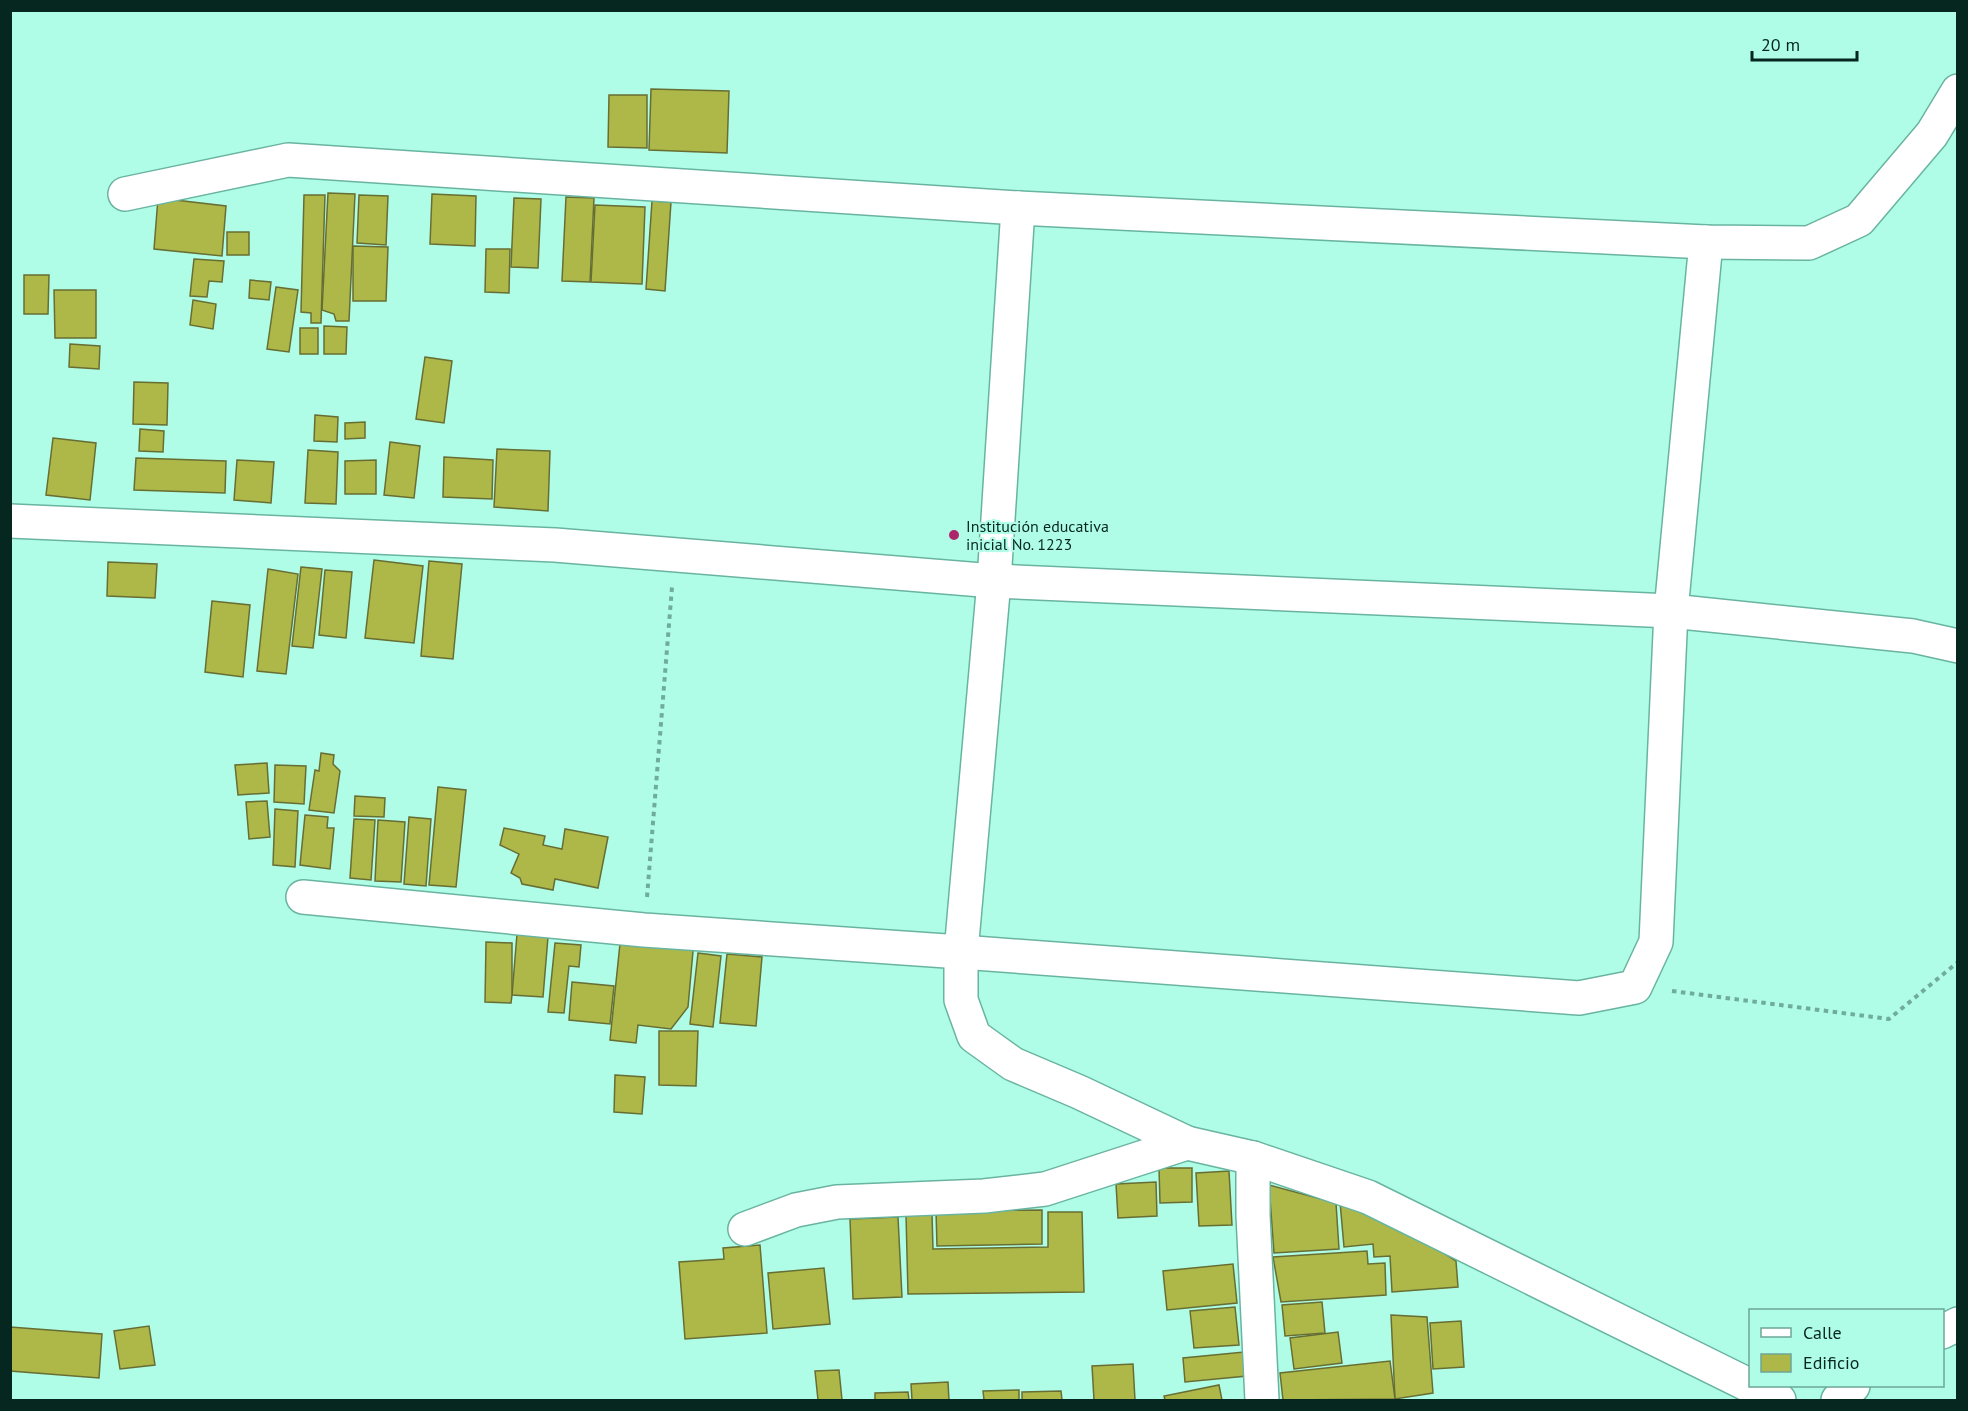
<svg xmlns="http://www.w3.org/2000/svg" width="1968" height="1411" font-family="'PT Sans',sans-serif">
<rect width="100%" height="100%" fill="#b0fde7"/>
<!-- building -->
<g fill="#adb848" stroke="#676e33" stroke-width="1.5">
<polygon points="651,89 729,91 727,153 649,150"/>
<polygon points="609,95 647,95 647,148 608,147"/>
<polygon points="328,193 355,194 349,321 336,321 334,314 322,310"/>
<polygon points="432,194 476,196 475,246 430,244"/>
<polygon points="304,195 325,195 321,323 311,323 311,313 301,312"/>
<polygon points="359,195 388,196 386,245 357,243"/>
<polygon points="566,197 594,198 590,282 562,281"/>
<polygon points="158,198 226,206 222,256 154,249"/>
<polygon points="514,198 541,199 538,268 511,267"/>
<polygon points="652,201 671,202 665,291 646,289"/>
<polygon points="595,205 645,207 642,284 591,282"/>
<rect x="227" y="232" width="22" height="23"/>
<polygon points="353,246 388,247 386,301 353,301"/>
<polygon points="486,249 510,249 509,293 485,292"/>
<polygon points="194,259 224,261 222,282 209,281 207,297 190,296"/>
<polygon points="24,275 49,275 48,314 24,314"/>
<polygon points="250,280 271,282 269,300 249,298"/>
<polygon points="276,287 298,290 289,352 267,349"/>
<polygon points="54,290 96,290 96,338 55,338"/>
<polygon points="193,300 216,304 213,329 190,325"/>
<polygon points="324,326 347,327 346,354 324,354"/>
<rect x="300" y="328" width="18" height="26"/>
<polygon points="70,344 100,346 99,369 69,367"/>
<polygon points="425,357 452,361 444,423 416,419"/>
<polygon points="134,382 168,383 167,425 133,424"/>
<polygon points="315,415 338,417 337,442 314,441"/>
<polygon points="365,422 365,438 345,439 345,423"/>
<polygon points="140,429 164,431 163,452 139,451"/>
<polygon points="53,438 96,443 90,500 46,495"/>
<polygon points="390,442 420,446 414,498 384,495"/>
<polygon points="497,449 550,451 548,511 494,507"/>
<polygon points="308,450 338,452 336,504 305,503"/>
<polygon points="444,457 493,460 492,499 443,497"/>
<polygon points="136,458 226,461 225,493 134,490"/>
<polygon points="237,460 274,462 271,503 234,500"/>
<polygon points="376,460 376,494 345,494 345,461"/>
<polygon points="374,560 423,566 414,643 365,638"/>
<polygon points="429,561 462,564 453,659 421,656"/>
<polygon points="108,562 157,564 155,598 107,596"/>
<polygon points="301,567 322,569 313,648 292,646"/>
<polygon points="268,569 298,574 286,674 257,671"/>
<polygon points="325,570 352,572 346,638 319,635"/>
<polygon points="212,601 250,605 243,677 205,672"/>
<polygon points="321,753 334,755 333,764 340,771 334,813 309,810 315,770 319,771"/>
<polygon points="267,763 269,793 238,795 235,765"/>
<polygon points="275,765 306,766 304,804 274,802"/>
<polygon points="438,787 466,790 456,887 429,885"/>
<polygon points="355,796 385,798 384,817 354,816"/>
<polygon points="267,801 270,837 249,839 246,802"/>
<polygon points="275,809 298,811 295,867 273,865"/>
<polygon points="305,815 328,817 327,828 334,828 330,869 300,865"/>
<polygon points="409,817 431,819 426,886 404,884"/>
<polygon points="354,819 375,820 371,880 350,878"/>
<polygon points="378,820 405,822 401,882 375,881"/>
<polygon points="504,828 545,836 543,845 562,849 565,829 608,837 598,888 555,879 553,890 522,884 520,878 511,873 519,854 500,845"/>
<polygon points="517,934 548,937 543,997 512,995"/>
<polygon points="621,934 694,940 688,1007 671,1029 638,1025 636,1043 610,1040"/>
<polygon points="486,942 512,943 512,995 511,1003 485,1002"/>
<polygon points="555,943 581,945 579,967 569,966 564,1013 548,1012"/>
<polygon points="698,953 721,956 713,1027 690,1024"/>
<polygon points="727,954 762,957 756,1026 720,1023"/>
<polygon points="572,982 614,986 610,1024 569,1020"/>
<polygon points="659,1031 698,1031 696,1086 659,1085"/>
<polygon points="615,1075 645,1077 642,1114 614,1112"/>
<polygon points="1159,1168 1192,1168 1192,1202 1160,1203"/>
<polygon points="1229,1171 1232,1225 1199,1226 1196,1173"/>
<polygon points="1156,1182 1157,1216 1118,1218 1116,1184"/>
<polygon points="1269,1185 1336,1203 1339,1249 1274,1253"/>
<polygon points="1340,1202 1385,1214 1456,1261 1458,1287 1392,1292 1390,1256 1374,1257 1373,1244 1344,1247"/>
<polygon points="1042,1210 1042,1244 937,1246 936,1211"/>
<polygon points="1048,1212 1082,1212 1084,1292 908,1294 906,1215 932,1214 933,1249 1048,1247"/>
<polygon points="898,1217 902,1297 853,1299 850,1219"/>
<polygon points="760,1245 767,1333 685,1339 679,1262 724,1259 723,1248"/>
<polygon points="1367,1251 1368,1264 1385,1263 1386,1295 1281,1302 1273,1257"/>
<polygon points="1233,1264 1237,1303 1167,1310 1163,1271"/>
<polygon points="824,1268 830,1324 773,1329 768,1273"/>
<polygon points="1322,1302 1325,1333 1285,1336 1282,1305"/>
<polygon points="1235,1307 1239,1345 1194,1348 1190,1311"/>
<polygon points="1391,1315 1427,1317 1433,1393 1395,1399"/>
<polygon points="1461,1321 1464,1367 1433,1369 1430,1323"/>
<polygon points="149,1326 155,1365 120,1369 114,1331"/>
<polygon points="10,1327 102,1334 99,1378 10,1371"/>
<polygon points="1338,1332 1342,1363 1294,1369 1290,1338"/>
<polygon points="1244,1352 1247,1376 1185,1382 1183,1358"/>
<polygon points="1390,1361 1395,1399 1283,1400 1280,1373"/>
<polygon points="1133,1364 1135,1400 1094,1400 1092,1366"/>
<polygon points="839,1370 842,1400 818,1400 815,1371"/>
<polygon points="948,1382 949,1400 912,1400 911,1384"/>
<polygon points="1219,1385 1222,1400 1165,1400 1164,1396"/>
<polygon points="1019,1390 1019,1400 984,1400 983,1391"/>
<polygon points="1061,1391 1062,1400 1022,1400 1022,1392"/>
<polygon points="908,1392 909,1400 875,1400 875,1393"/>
</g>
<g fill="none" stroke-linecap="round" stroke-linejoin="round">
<defs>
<g id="minor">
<polyline points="125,194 288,160 1018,208 1706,242 1809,243 1859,220 1932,134 1958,91"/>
<polyline points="1018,208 994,581 961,952 961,1000 974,1036 1013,1064 1079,1092 1187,1143 1253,1158 1368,1197 1779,1400"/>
<polyline points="10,521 555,545 994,581 1671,611 1913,636 1958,646"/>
<polyline points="303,897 644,930 961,952 1579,998 1635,987 1656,942 1671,611 1706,242"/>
<polyline points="1253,1158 1253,1215 1262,1400"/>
<polyline points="745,1229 796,1210 837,1202 984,1196 1045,1189 1187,1143"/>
<polyline points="1942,1332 1958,1324"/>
<polyline points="1838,1400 1853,1386"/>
</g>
</defs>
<!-- minor casing -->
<use href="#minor" stroke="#69b4a0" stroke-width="36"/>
<!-- path -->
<g stroke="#70ac9c" stroke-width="4" stroke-dasharray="4.5 4.5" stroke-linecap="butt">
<polyline points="647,897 672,587"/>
<polyline points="1672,991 1889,1019 1958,962"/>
</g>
<!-- minor -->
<use href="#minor" stroke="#fff" stroke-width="33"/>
</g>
<!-- markers -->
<circle fill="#ad266c" stroke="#b0fde7" stroke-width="2" cx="954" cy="535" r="6"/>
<g text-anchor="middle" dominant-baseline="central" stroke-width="4.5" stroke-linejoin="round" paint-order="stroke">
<!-- poi labels -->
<g font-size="16" fill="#06271f" stroke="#b0fde7" text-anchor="start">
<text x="966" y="526">Institución educativa<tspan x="966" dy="18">inicial No. 1223</tspan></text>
</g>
</g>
<!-- border -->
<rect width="1968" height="1411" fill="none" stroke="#06271f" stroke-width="24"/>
<!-- legend -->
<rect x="1749" y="1309" width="195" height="78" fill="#b0fde7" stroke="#6ca797" stroke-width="1.5"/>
<rect x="1761" y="1328" width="30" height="9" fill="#ffffff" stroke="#6ca797" stroke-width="1.5"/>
<text x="1803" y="1339" font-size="18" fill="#06271f">Calle</text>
<rect x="1761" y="1354" width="30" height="18" fill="#adb848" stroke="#6ca797" stroke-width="1.5"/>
<text x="1803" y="1369" font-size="18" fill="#06271f">Edificio</text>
<!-- scale -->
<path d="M1752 51v9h105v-9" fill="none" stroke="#06271f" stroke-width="3"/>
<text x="1761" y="51" font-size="18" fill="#06271f" stroke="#b0fde7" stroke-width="4.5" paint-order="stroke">20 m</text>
</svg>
